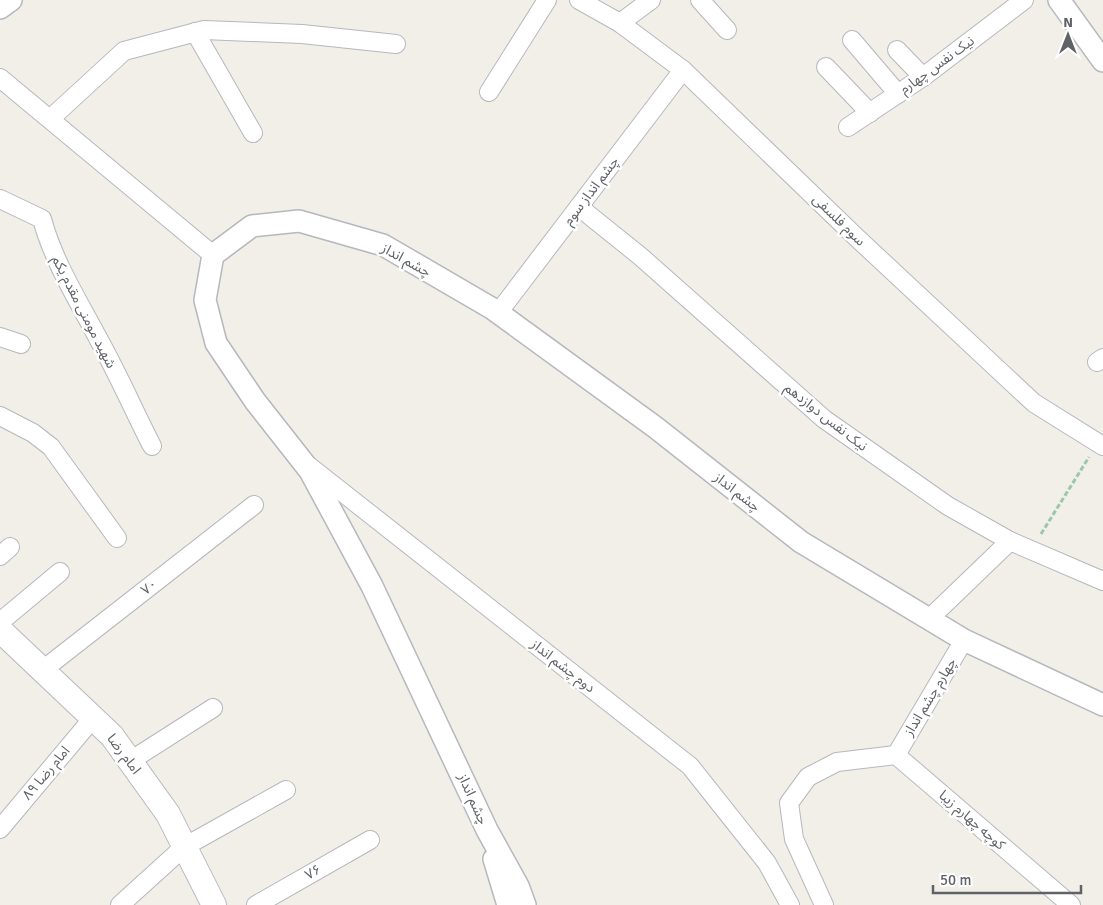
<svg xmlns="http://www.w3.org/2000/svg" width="1103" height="905" font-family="Signika,'Noto Sans Arabic',sans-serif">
<rect width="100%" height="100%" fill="#f1efe8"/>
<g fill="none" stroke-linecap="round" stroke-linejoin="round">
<defs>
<g id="minor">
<polyline points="579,0 620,23 683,70 856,237 1034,403 1103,446"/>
<polyline points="700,0 727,30"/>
<polyline points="620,23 651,0"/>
<polyline points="195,32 253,133"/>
<polyline points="852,40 898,94"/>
<polyline points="897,50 923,77"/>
<polyline points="826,67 870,113"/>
<polyline points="0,78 213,255"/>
<polyline points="489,92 547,0"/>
<polyline points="50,119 124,51 204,30 302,34 396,44"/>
<polyline points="848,127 923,77 1024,0"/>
<path d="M0,199l42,20c12,44 36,81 57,121 19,34 35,71 53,106"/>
<polyline points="579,207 640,256 824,419 948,506 1010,541 1103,581"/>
<polyline points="498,313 683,70"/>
<polyline points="0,337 21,344"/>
<polyline points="1097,362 1103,358"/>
<polyline points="0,416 33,433 51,447 117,538"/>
<polyline points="309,466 690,766 767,863 790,905"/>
<polyline points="0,556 10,547"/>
<polyline points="930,618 1010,541"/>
<polyline points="0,622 60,572"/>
<polyline points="44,669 254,505"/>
<polyline points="896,755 1071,905"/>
<polyline points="896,755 964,640"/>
<polyline points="130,761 213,708"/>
<polyline points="0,829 93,718"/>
<polyline points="120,905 184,847 286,790"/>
<polyline points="256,905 370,840"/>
<polyline points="824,905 794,839 789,803 808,777 837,762 896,755"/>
</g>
<g id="tertiary">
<polyline points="1059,0 1103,61"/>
<polyline points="0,8 11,0"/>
<polyline points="494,859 508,905"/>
<polyline points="525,905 518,886 487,830 372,586 310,471 255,401 216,343 205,300 213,255 252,226 299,221 383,245 493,309 655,427 801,542 964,640 1103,705"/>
</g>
<polyline id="secondary" points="0,630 112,736 168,814 214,905"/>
</defs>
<!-- minor casing -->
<use href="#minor" stroke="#b5b8bc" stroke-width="20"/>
<!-- tertiary casing -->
<use href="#tertiary" stroke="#b5b8bc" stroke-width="24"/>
<!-- secondary casing -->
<use href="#secondary" stroke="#b6babf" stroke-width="26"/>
<!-- path -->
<polyline stroke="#9cc7a9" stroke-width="3" stroke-dasharray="5 2.5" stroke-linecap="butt" points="1041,534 1089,457"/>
<!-- minor -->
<use href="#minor" stroke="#fff" stroke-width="18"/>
<!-- tertiary -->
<use href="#tertiary" stroke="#fff" stroke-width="21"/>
<!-- secondary -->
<use href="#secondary" stroke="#fff" stroke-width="24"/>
</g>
<g text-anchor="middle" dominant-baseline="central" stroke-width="5" stroke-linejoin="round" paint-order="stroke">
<!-- street labels -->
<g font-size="14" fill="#5f6368" stroke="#fff">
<text transform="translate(937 65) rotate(-36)">نیک نفس چهارم</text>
<text transform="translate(591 191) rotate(-53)">چشم انداز سوم</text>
<text transform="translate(839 220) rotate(44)">سوم فلسفی</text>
<text transform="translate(406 260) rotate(29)">چشم انداز</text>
<text transform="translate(84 312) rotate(63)">شهید مومنی مقدم یکم</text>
<text transform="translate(826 417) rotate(38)">نیک نفس دوازدهم</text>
<text transform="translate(737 492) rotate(38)">چشم انداز</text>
<text transform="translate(149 587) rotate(-38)">۷۰</text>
<text transform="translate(563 666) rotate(38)">دوم چشم انداز</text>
<text transform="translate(930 697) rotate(-59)">چهارم چشم انداز</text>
<text transform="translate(124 754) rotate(53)">امام رضا</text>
<text transform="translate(46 773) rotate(-50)">امام رضا ۸۹</text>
<text transform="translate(473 799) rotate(66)">چشم انداز</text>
<text transform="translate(972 820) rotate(41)">کوچه چهارم زیبا</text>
<text transform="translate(313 872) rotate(-30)">۷۶</text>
</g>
</g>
<!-- north arrow -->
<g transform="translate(1068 35)" stroke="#ffffff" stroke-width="4" paint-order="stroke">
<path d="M0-4L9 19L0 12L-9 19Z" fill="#5f6368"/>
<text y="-8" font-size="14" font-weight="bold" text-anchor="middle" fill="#5f6368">N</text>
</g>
<!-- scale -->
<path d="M933 885v8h148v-8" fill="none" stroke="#5f6368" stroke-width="2.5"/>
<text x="940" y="885" font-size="15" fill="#5f6368" stroke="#ffffff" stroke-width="4" paint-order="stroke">50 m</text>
</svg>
